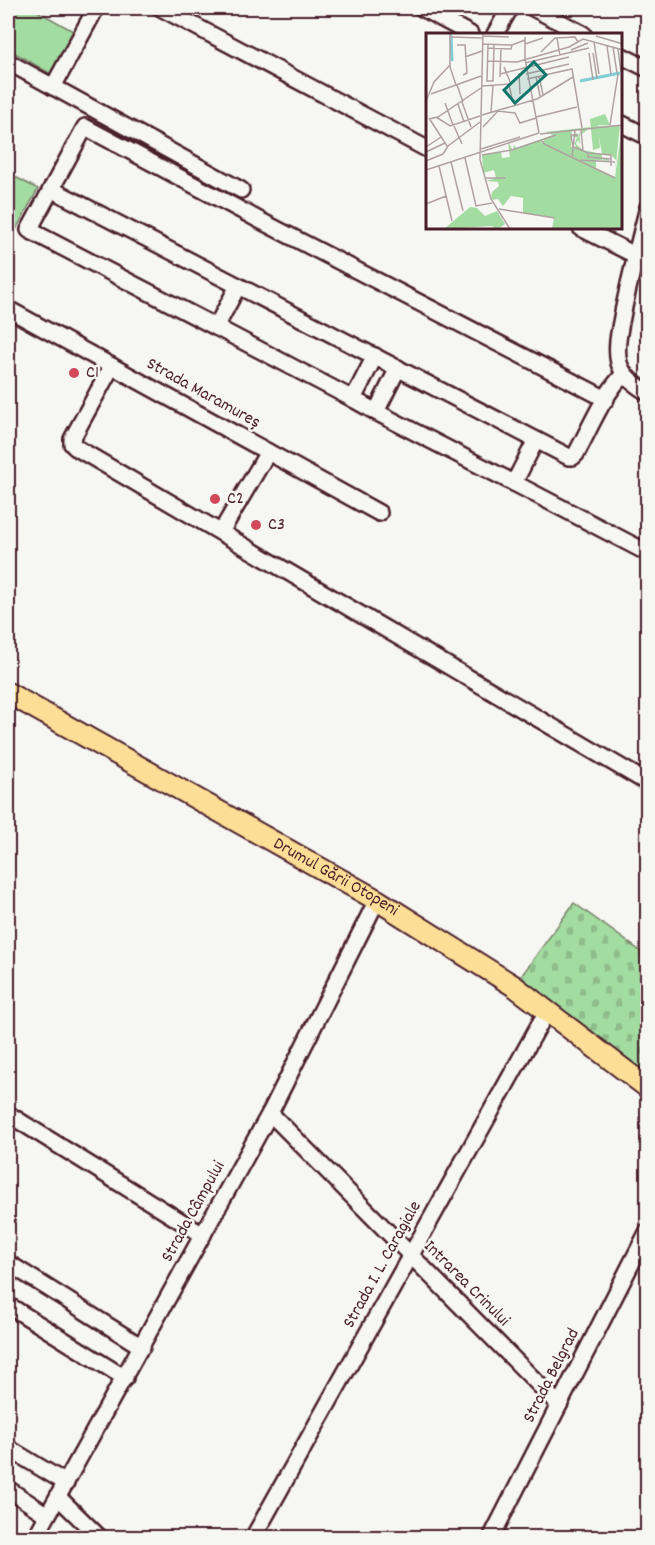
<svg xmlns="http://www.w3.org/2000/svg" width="655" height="1545" font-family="Dekko,sans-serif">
<defs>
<pattern id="cemetery-stones" width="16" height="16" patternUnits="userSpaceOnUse" patternTransform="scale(1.5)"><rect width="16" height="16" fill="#a3dca1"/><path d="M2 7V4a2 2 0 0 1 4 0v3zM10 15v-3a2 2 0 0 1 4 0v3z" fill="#8ebc8b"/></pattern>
</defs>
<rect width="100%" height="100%" fill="#f6f6f2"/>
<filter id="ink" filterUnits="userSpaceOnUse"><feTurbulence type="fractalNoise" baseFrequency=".0167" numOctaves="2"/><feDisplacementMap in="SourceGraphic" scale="12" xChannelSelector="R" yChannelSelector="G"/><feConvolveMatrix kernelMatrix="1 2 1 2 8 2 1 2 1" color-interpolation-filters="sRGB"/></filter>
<g filter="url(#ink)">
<!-- cemetery -->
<polygon fill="url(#cemetery-stones)" stroke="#767e66" stroke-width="1.5" points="574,903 647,956 647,1088 514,986"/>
<!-- garden -->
<g fill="#a3dca1" stroke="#767e66" stroke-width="1.5">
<polygon points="8,8 32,8 75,32 51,74 8,49"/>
<polygon points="8,173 38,189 13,235 8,232"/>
</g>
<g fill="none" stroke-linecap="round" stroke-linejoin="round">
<defs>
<g id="minor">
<polyline points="161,8 427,149"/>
<polyline points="422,8 470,34"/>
<polyline points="533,8 583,34"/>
<polyline points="495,34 510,8"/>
<polyline points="620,55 648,69"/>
<polyline points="8,62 241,190"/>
<polyline points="53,87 96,8"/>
<polyline points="620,123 648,137"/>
<path d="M51,189l518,268h4l3,-3c14,-26 27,-59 48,-80"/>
<path d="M648,207c-9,35 -18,70 -25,105 -3,16 -8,35 -4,51 4,14 17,22 29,30"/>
<polyline points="581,228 635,255"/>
<polyline points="238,286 216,327 353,399"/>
<polyline points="8,309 379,513"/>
<polyline points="216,327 29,230 85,127 261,221 606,399"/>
<polyline points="375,356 353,399 376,412"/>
<polyline points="112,366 72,439 72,444 75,447 648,783"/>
<polyline points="398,368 376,412 514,483"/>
<polyline points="536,440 514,483 648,553"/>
<polyline points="221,532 268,452"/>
<polyline points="270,1113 559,1405"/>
<polyline points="8,1114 203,1235"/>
<polyline points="8,1263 142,1347"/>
<polyline points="8,1305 125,1378"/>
<polyline points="8,1448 66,1483"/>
<polyline points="8,1489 47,1515"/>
<polyline points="58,1497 100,1538"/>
<polyline points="35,1538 270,1113 377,900"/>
<polyline points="253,1538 547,1011"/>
<polyline points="491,1538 648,1231"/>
</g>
<g id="major">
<path id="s1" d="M8,693l369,207 137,86 134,102"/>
</g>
</defs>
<!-- minor casing -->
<use href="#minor" stroke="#4a1f2b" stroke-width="20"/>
<!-- major casing -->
<use href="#major" stroke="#4a1f2b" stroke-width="24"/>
<!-- minor -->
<use href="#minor" stroke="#f6f6f2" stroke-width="15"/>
<!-- major -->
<use href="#major" stroke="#fdde96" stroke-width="20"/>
</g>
</g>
<!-- markers -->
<g fill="#d1495b" stroke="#f6f6f2" stroke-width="2">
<circle cx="74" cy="373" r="6"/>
<circle cx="215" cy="499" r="6"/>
<circle cx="256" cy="525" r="6"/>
</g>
<g text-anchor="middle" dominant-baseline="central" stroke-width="5" stroke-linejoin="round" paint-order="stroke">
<!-- poi labels -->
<g font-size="18" fill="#4a1f2b" stroke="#f6f6f2" text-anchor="start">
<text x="86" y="373">C1</text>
<text x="227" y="499">C2</text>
<text x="268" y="525">C3</text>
</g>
<!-- street labels -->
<g font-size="18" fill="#4a1f2b" stroke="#f6f6f2">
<text transform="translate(203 394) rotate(29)">Strada Maramureș</text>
<text stroke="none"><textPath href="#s1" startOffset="376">Drumul Gării Otopeni</textPath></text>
<text transform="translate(194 1212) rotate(-61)">Strada Câmpului</text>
<text transform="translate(383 1265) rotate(-61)">Strada I. L. Caragiale</text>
<text transform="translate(466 1284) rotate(45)">Intrarea Crinului</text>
<text transform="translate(552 1376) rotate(-63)">Strada Belgrad</text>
</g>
</g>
<!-- overview -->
<g transform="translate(426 33)">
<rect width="196" height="196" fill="#f6f6f2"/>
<path d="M194,92l-5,48 1,-13 -5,-5 -9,-1v6l4,-2 4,3 -14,-1v9l-52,-25v-6l9,-3 -8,-3 46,-5 -9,7 -1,-4 -9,1 -1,5 6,-3 1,3 2,-4v4l-2,2 -7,-2v11h5l-4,-8 3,4 1,-4 4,-2v8l-2,-5 -2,4 7,6 -1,-15 1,15 19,4 -5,-28z" fill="#a3dca1"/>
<path d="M179,81l5,11h-12l2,23 -7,2 -3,-31zM196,93v103h-70l2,-11 -31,-5v-15l-12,-2 -8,10 -5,-7 -7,1 1,-8 7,-6 -1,-4 -12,-1 10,-3 -2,-8 -11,3 -1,-18 19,-3 1,6 8,-1 -2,-15 5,8 1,-5 3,3 25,-9 1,4 72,34zM44,174l7,1 8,8 12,-5 8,13 -7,5 -7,-3 -47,3z" fill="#a3dca1"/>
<path fill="none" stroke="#7ecfd5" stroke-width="3" d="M25,2l1,26M154,48l40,-8"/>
<path fill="none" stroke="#b1a0a2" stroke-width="1.5" d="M24,0v34l6,18M57,0l-3,127 11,39 19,30M57,3l26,1M170,3l27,8M25,4l31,1M99,4v22M131,5l3,18M168,9l5,32M56,11l30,1 13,-5M99,11l18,-6M31,12h8l2,28 -4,2M181,13l4,28M187,14l4,26M62,15l23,1 1,-4M192,16l3,23M145,17l17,-7M115,19l14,-14 20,-1 3,5M163,20l4,27M167,20l4,25M39,24l17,-6M99,26l14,74M61,28l30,1 52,-15 14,-8 40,11M99,30l64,-15M93,40l1,21M74,41l69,-17M100,41l43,-10M113,43l4,19M74,44l1,-29M110,44l4,19M101,46l45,-10 10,59M61,48h6l1,-37M61,49l1,-38M31,52l6,17M83,52l4,18M56,53l29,-2 -7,-17M5,61l50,-18M0,68l8,-19 16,-17M36,69l9,25M19,70l8,22M32,71l6,18M65,79l2,-26M56,82l55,-16 36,-22M10,84l14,9 30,-10M110,84l41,-10M3,85l18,28M3,86l9,-2 43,-29M184,92l8,-51M28,93l8,18M57,94l15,-16 17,2 5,10 16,-5M155,97l2,21M114,101l83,-9M116,106l2,5 71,34M0,114l15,-10M148,114l14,6 23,2v11M147,115l-2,-13h7M55,116l39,-12M0,119l19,-9M162,120v4l23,2M17,121l5,-8 32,-24M56,122l30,-5 44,-15M146,124l3,-26M39,125l11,48 16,-3M155,127l34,2M0,128l17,-7M25,129l12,49M13,133l13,55M0,137l113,-37M60,145h20M0,171l20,-8M73,176l56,9"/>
<path fill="#0f766e" fill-opacity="0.15" stroke="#0f766e" stroke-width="3" d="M108,29l12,13 -31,28 -11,-13z"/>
<rect width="196" height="196" fill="none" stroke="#4a1f2b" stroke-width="3"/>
</g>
<!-- margin -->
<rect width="655" height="1545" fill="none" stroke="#f6f6f2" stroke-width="30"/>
<rect x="15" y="15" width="625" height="1515" fill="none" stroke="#4a1f2b" stroke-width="2" filter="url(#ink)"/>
</svg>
